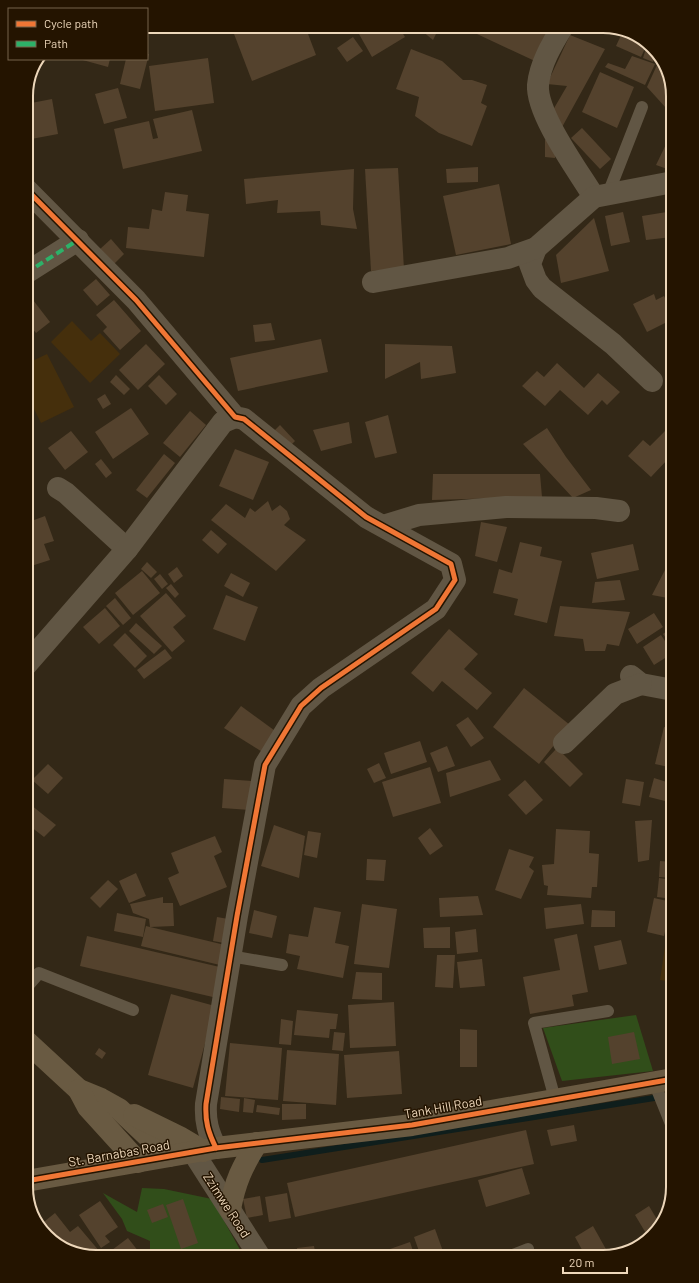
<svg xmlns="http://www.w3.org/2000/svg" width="699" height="1283" font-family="Barlow,sans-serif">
<rect width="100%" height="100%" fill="#332817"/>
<!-- built -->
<g fill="#452f0c">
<polygon points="72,321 91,341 100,333 120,354 90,383 51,342"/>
<polygon points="47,354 74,407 41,423 26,393 26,364"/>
<polygon points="670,913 673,913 673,982 660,980"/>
</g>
<!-- green -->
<g fill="#314e1a">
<polygon points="636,1015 653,1071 562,1081 543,1028"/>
<polygon points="142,1188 164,1189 212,1199 244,1257 150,1257 150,1241 127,1231 122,1219 103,1193 137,1212"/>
</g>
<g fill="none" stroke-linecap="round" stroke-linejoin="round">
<!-- stream -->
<polyline stroke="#0f1e1c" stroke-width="6" points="262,1160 673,1095"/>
</g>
<!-- building -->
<g fill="#54422d">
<polygon points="231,26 305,26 316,55 252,81"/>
<polygon points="374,26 398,26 405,37 372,57 359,34"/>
<polygon points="416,26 440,26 433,40"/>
<polygon points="460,26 557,26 537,62"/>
<polygon points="623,31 642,38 647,44 641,57 616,46"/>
<polygon points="570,35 605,49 561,129 553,110 567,86 547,84"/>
<polygon points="353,37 363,51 347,62 337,48"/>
<polygon points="647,45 656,55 653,62 643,58"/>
<polygon points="411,49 442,61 463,80 472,80 487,85 481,103 487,106 472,146 439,133 415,116 419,97 396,89"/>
<polygon points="147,54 149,54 140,89 120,84 126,59 147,59"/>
<polygon points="632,56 655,64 645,85 605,67 608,63 625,69"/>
<polygon points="657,56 663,64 654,62"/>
<polygon points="208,58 214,103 155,111 149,66"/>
<polygon points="79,59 110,59 108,67"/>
<polygon points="657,65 669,76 673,96 666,108 647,87"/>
<polygon points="600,72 634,87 617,128 582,112"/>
<polygon points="118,88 127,118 104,124 95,94"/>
<polygon points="52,99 58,134 26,140 26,104"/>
<polygon points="192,110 202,151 123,169 114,129 149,121 153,139 158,138 153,119"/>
<polygon points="582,128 611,159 600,169 571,138"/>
<polygon points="673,130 673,171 656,165"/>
<polygon points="545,140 555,140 555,158 545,157"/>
<polygon points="478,167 478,182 447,183 446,169"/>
<polygon points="398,168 404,269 371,271 365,169"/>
<polygon points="354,169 353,209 357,229 321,225 320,211 277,213 278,200 246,204 244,179"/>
<polygon points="499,184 511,244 456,255 443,196"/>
<polygon points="165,192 188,195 186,211 209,214 204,257 126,248 128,227 149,229 152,209 162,211"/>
<polygon points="673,211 673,241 672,237 646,240 642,216"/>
<polygon points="623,212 630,242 611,246 605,216"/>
<polygon points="594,218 609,271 561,283 556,255"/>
<polygon points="111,239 124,254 113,265 99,250"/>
<polygon points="96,279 110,295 97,306 83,290"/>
<polygon points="654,294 656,300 664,296 673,314 673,319 647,332 633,304"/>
<polygon points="33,300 50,322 36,333 26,321 26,306"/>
<polygon points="114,300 141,331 120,350 103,331 107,327 96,315"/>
<polygon points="271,323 275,340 255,342 253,325"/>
<polygon points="321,339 328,372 238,391 230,358"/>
<polygon points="146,344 165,364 138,390 119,370"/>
<polygon points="385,344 452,346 456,373 421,379 420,362 385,379"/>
<polygon points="557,363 584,388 598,373 620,392 607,405 602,400 588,415 560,390 545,406 522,386 537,371 544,377"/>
<polygon points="116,375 130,389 124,395 110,382"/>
<polygon points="159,375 177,394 166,405 148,386"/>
<polygon points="105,394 111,404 103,409 97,399"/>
<polygon points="131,408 149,434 113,459 95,432"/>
<polygon points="190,411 206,425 180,457 163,443"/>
<polygon points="388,415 397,453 375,458 365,422"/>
<polygon points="349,422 352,443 321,451 313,430"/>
<polygon points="280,425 295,441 286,450 271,434"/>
<polygon points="547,428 566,457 591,490 573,498 523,444"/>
<polygon points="71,431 88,452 65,470 48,448"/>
<polygon points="665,431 673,438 673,464 668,459 651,477 628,456 643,440 650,446"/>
<polygon points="235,449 269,462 253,500 219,486"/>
<polygon points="164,454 175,463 147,498 136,490"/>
<polygon points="101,459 112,473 106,478 95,464"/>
<polygon points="433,474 540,474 542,497 432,500"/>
<polygon points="268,501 272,511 280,505 287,511 290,519 284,525 306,540 276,571 211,520 226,504 245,518 250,508 255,512"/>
<polygon points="45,516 54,541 44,544 50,560 28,567 26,561 26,523"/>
<polygon points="481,522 507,527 497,562 475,556"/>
<polygon points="211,530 227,544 218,554 202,540"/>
<polygon points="520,542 542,547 540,556 562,561 547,623 514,615 518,599 493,593 499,569 512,573"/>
<polygon points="633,544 639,570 597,579 591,553"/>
<polygon points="147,562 157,572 151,578 141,569"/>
<polygon points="177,567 183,576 174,583 168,574"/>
<polygon points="665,570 673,571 673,599 652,595"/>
<polygon points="142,571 160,593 133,615 115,593"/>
<polygon points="231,573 250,583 243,597 224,586"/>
<polygon points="160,574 168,584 162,589 154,579"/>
<polygon points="620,580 625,600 592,603 595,582"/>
<polygon points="171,584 179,594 175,598 166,588"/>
<polygon points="166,593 186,616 173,627 185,641 172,652 140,616"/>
<polygon points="226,595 258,607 245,641 213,629"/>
<polygon points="115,598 131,618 123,625 106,606"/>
<polygon points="560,606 630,612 619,646 607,644 605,651 585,651 583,639 554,636"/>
<polygon points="105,608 120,626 99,644 83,627"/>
<polygon points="654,613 663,627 637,644 628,629"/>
<polygon points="136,623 162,646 154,654 129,631"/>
<polygon points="673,626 673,648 663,634"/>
<polygon points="449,629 478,654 464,669 492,693 477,710 442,681 433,692 411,673"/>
<polygon points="125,633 147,656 135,668 113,645"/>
<polygon points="661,635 673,653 654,665 643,647"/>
<polygon points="165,649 172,658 144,679 137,670"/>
<polygon points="524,688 570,725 539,764 493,727"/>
<polygon points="241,706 278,733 264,753 224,728"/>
<polygon points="468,717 484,738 471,747 456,725"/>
<polygon points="664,727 673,729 673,768 655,764"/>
<polygon points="420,741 427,762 391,774 384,753"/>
<polygon points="447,746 455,766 438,772 430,753"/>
<polygon points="557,748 583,774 570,787 544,762"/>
<polygon points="490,760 501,780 450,797 446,773"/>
<polygon points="379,763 386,778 374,783 367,769"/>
<polygon points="48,764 63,778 48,794 32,780"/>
<polygon points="430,767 441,803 393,817 382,782"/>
<polygon points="654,778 673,784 673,803 649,797"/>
<polygon points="224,779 252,781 250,810 222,808"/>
<polygon points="626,779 644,782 640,806 622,803"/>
<polygon points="525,780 543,800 526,815 508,795"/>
<polygon points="26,801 56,825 44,837 26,823"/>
<polygon points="652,820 649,860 638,862 635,821"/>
<polygon points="274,825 305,836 299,878 261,866"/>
<polygon points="430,828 443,846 430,855 418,838"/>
<polygon points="672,828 673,828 673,856 666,855"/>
<polygon points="556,829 590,831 589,853 599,854 597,887 592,887 591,898 547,895 548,886 544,885 542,865 554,864"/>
<polygon points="308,831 321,833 317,858 304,855"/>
<polygon points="215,836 222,852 214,856 227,887 180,906 168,878 179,873 171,853"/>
<polygon points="509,849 534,857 529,867 534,871 521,899 495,890"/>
<polygon points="367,859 386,860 384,881 366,880"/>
<polygon points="660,861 673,862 673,878 659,877"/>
<polygon points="136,873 146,896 129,903 119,881"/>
<polygon points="659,878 673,880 673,899 657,897"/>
<polygon points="108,880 118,889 100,908 90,898"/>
<polygon points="478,896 483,915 440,917 439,898"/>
<polygon points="163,897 163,903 173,903 174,926 150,927 149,919 133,913 130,904"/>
<polygon points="654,898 672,902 664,936 647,932"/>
<polygon points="362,904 397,909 389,968 354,964"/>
<polygon points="581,904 584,924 546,929 544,908"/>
<polygon points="314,907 341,912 335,943 349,946 343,978 297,969 300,956 286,953 289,934 308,937"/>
<polygon points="254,910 277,916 272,938 249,933"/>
<polygon points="592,910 615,911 615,927 591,927"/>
<polygon points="117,913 146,919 143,937 114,931"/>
<polygon points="217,917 234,920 230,944 213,941"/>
<polygon points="146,926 229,946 224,966 141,946"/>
<polygon points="450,927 450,948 424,948 423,928"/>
<polygon points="476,929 478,952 457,954 455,932"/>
<polygon points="577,934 588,992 572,995 574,1006 530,1014 523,977 560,970 554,939"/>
<polygon points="87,936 224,968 217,998 80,966"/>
<polygon points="621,940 627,964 599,970 594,946"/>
<polygon points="437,955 455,955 453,988 435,987"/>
<polygon points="482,959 485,986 460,988 457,962"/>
<polygon points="356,972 382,973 382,1000 352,999"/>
<polygon points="171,994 215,1006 193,1088 148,1075"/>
<polygon points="394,1002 396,1046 350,1048 348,1005"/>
<polygon points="297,1010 338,1014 336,1029 330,1029 329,1038 294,1035"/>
<polygon points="281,1019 293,1021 291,1045 279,1044"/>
<polygon points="460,1029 477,1030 477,1067 460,1067"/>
<polygon points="334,1032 345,1033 343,1051 332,1050"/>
<polygon points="634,1032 640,1059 612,1064 608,1037"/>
<polygon points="230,1043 282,1048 278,1100 225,1096"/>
<polygon points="99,1048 106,1053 102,1059 95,1054"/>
<polygon points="287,1050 339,1054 336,1105 283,1101"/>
<polygon points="399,1051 402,1094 347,1098 344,1055"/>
<polygon points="221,1097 240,1099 239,1112 220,1109"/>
<polygon points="244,1098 255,1100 253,1113 243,1112"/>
<polygon points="282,1104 306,1104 306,1119 282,1120"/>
<polygon points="257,1105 280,1108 279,1115 256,1112"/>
<polygon points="574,1125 577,1141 551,1146 547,1130"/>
<polygon points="526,1130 534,1164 295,1217 287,1183"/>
<polygon points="522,1168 530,1194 486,1207 478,1180"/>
<polygon points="287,1193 291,1218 269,1222 265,1197"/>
<polygon points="260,1196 263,1215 247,1218 243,1199"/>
<polygon points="183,1199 198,1243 181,1249 166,1205"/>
<polygon points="100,1201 118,1227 105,1236 110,1242 101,1248 79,1215"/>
<polygon points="163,1204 168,1217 152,1223 147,1210"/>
<polygon points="649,1206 661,1226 647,1235 635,1215"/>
<polygon points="55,1213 70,1232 78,1226 100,1252 92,1257 57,1245 40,1225"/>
<polygon points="593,1226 607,1251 595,1257 586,1257 575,1237"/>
<polygon points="435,1229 445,1257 421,1257 414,1237"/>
<polygon points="128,1238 142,1256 141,1257 118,1257 112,1250"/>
<polygon points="410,1242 415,1257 373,1257 373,1255"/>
<polygon points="314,1246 316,1257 298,1257 297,1248"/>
</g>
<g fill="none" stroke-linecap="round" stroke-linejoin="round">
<!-- lane -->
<g stroke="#615644" stroke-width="12">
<polyline points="608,194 642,107"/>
<polyline points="230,956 282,965"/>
<polyline points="26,988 39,973 133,1010"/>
<polyline points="654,1082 673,1129"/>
<polyline points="555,1099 534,1023 608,1011"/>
<polyline points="508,1257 528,1249"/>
</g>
<!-- street -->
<g stroke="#615644" stroke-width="22">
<path d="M563,26c-11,18 -23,38 -25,59 -2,29 41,87 56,112"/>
<path d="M26,189l110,111 99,117 9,2 122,98 85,47 4,16 -19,29 -115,79 -20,18 -36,59 -28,151 -31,188c-1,17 2,28 10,44"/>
<polyline points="536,248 530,264 536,280 542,288 613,344 652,381"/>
<polyline points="26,273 78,240"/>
<polyline points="373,282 508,258 536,248 594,197 673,182"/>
<polyline points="58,488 66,493 127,549"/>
<polyline points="383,526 419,515 506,507 596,508 619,511"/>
<polyline points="26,665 127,549 223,422 235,417"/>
<polyline points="631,676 641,684 673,690"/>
<polyline points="564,743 615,694 641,684"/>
<polyline points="193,1152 260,1257"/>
</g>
<!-- secondary -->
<g stroke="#695a42" stroke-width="22">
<polyline points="26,1041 79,1090 101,1099 119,1109 169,1156"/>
<polyline points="79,1090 88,1107 138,1162"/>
<polyline points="134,1115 181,1138 203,1151"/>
<polyline points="26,1181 216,1148 412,1125 673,1079"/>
<path d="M230,1209c5,-27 12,-42 27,-66"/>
</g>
<!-- quiet -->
<polyline stroke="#2db169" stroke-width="4" stroke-dasharray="8 4" stroke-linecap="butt" points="26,273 78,240"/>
<defs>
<g id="cycleway">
<path d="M26,189l110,111 99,117 9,2 122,98 85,47 4,16 -19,29 -115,79 -20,18 -36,59 -28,151 -31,188c-1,17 2,28 10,44"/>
<polyline points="26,1181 216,1148 412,1125 673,1079"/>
</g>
</defs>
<!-- cycleway casing -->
<use href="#cycleway" stroke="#241400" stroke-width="8"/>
<!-- cycleway -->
<use href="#cycleway" stroke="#f07635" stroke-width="5"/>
</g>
<g text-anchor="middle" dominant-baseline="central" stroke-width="3" stroke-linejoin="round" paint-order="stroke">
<!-- street labels -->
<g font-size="13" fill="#edd7ba" stroke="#241400">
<text transform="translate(443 1107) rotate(-10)">Tank Hill Road</text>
<text transform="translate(119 1153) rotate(-10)">St. Barnabas Road</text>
<text transform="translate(227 1205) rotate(57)">Zzimwe Road</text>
</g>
</g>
<!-- crop -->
<path d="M0 0H699V1283H0ZM96 33H603A63 63 0 0 1 666 96V1187A63 63 0 0 1 603 1250H96A63 63 0 0 1 33 1187V96A63 63 0 0 1 96 33Z" fill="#241400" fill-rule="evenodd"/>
<path fill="none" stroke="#edd7ba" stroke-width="2" d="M96 33H603A63 63 0 0 1 666 96V1187A63 63 0 0 1 603 1250H96A63 63 0 0 1 33 1187V96A63 63 0 0 1 96 33Z"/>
<!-- legend -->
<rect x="8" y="8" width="140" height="52" fill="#241400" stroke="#74624a"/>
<rect x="16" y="21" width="20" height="6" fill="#f07635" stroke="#74624a"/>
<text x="44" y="28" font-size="12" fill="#edd7ba">Cycle path</text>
<rect x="16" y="41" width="20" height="6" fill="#2db169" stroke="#74624a"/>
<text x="44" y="48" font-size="12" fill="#edd7ba">Path</text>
<!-- scale -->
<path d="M563 1267v6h64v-6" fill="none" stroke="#edd7ba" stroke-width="2"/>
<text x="569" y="1267" font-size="12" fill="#edd7ba" stroke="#241400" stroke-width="3" paint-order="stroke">20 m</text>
</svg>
